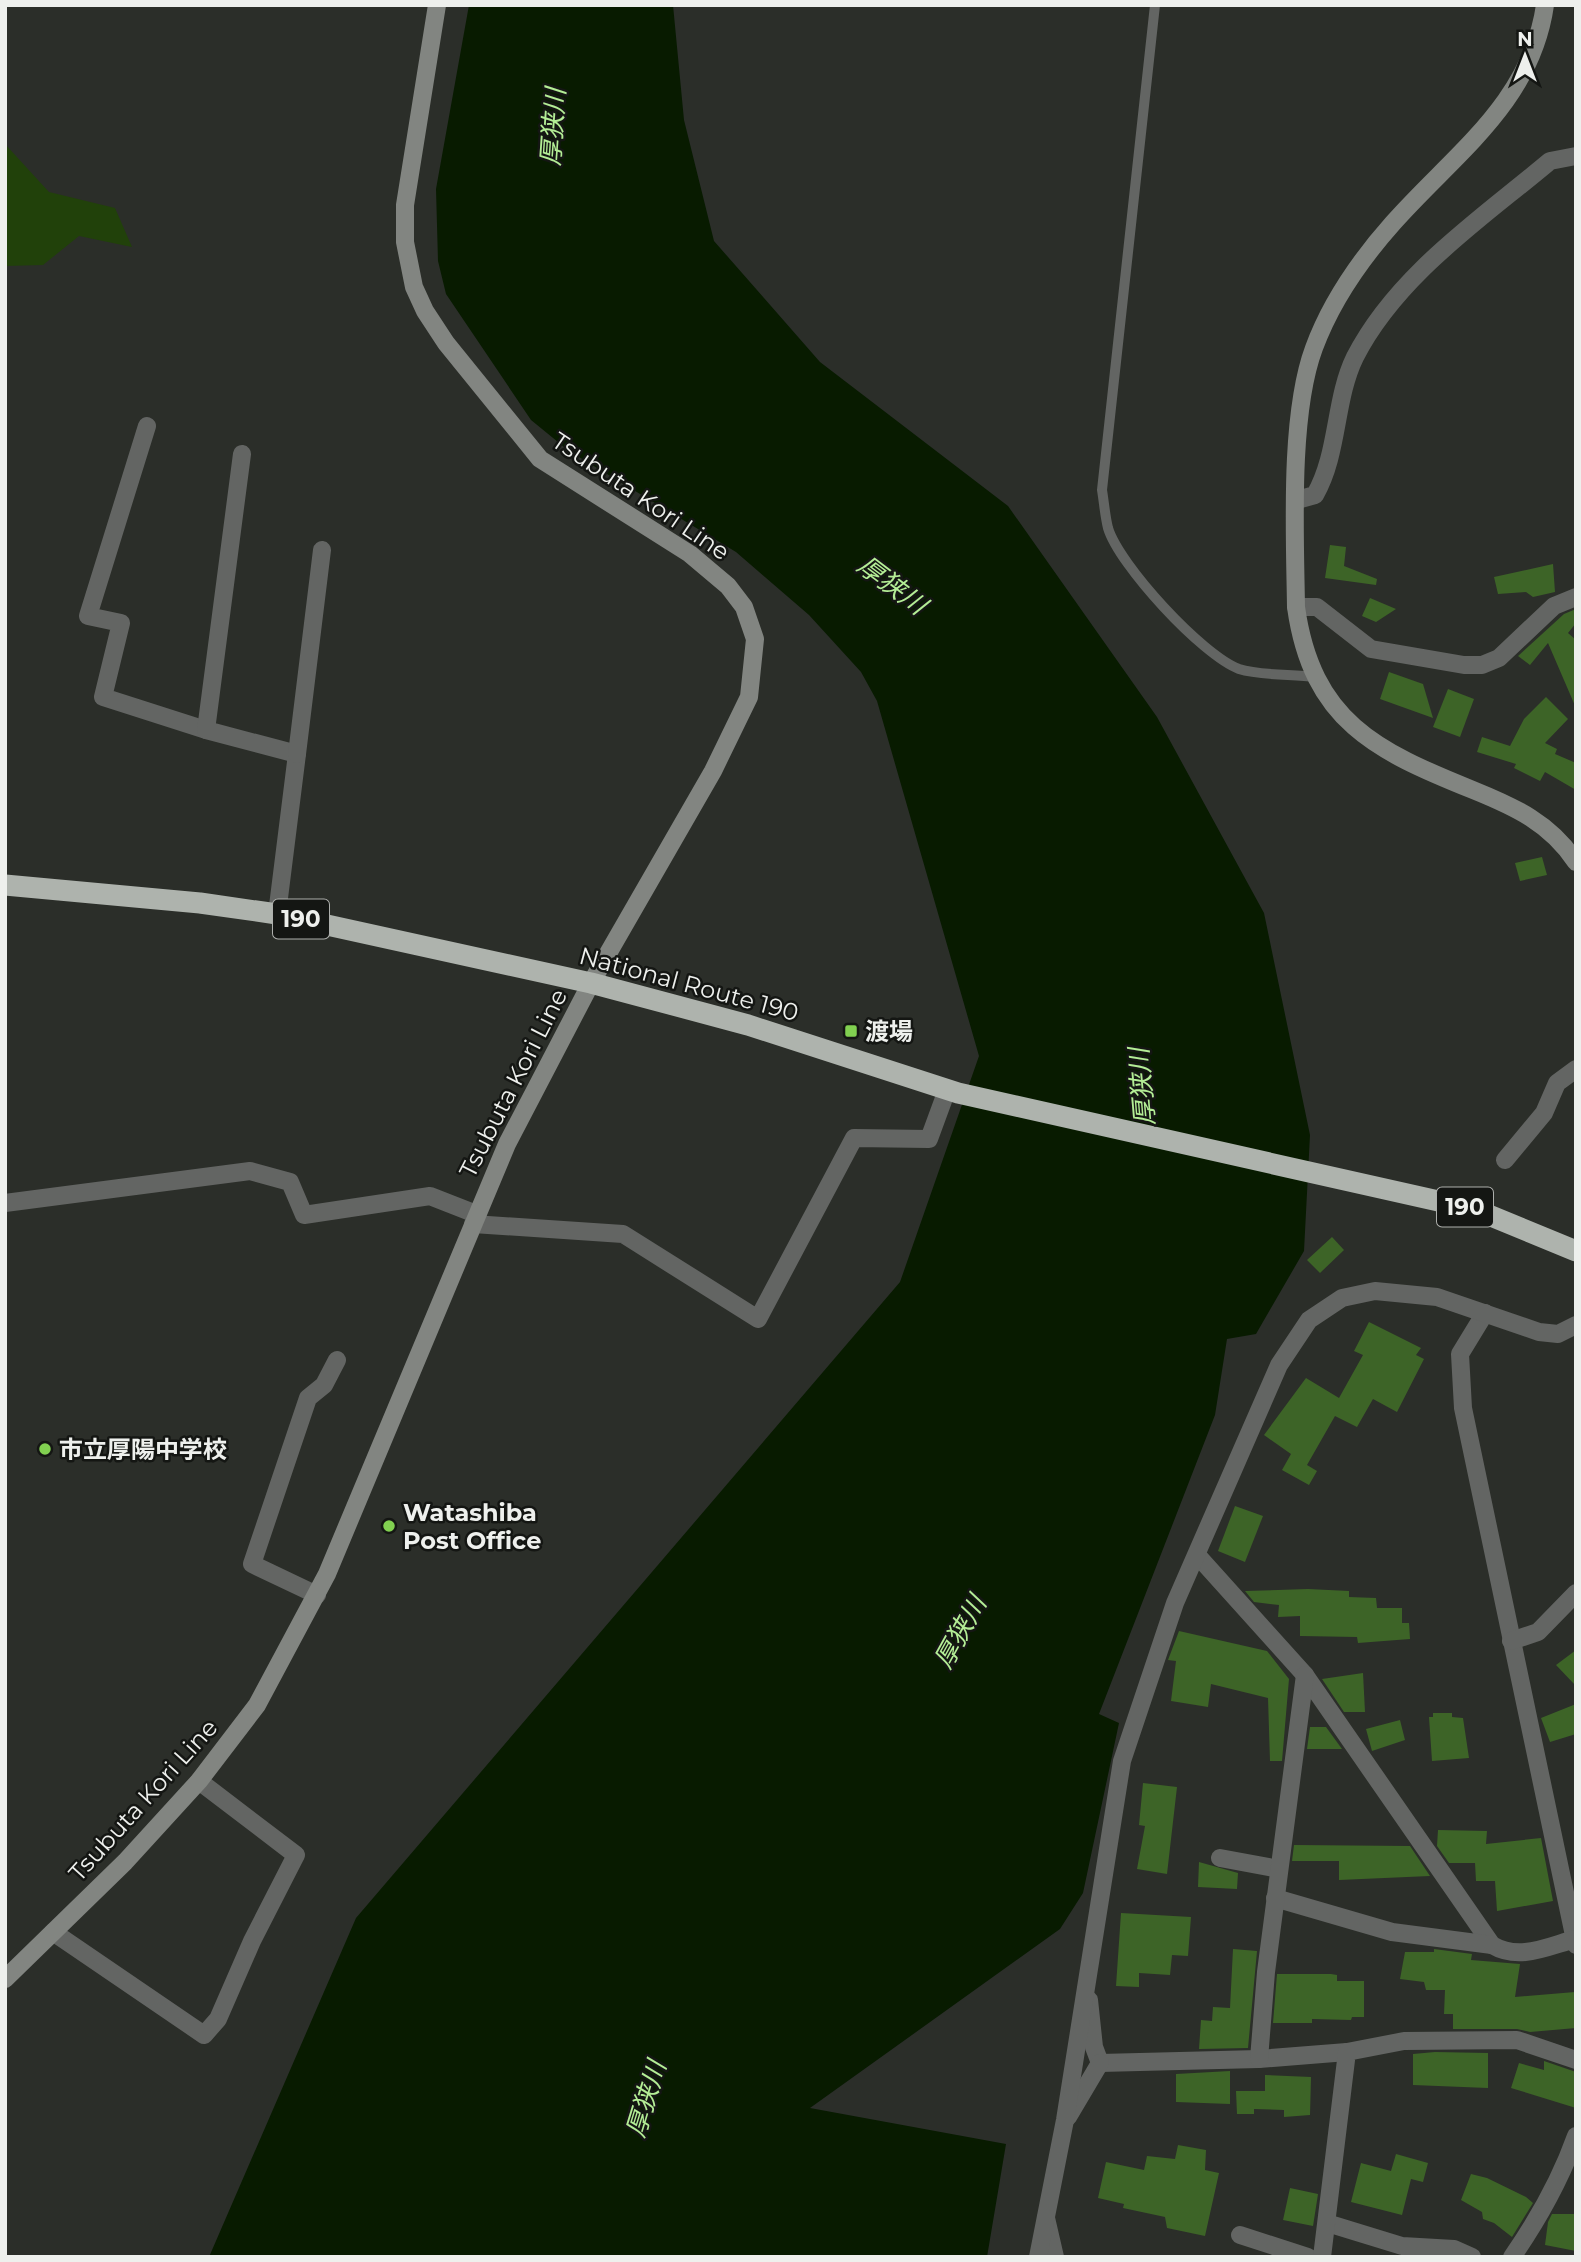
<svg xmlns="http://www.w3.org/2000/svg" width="1581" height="2262" font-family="Montserrat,'Noto Sans JP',sans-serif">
<rect width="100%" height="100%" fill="#2b2e29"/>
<!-- green -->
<polygon fill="#21410a" points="5,144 49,192 115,208 132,247 79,236 43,265 5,266"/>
<!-- water -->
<polygon fill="#081b00" points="469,5 673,5 684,120 714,241 820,362 1008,506 1157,717 1264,913 1310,1135 1304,1251 1256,1334 1227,1339 1215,1415 1099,1714 1119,1723 1083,1893 1060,1929 810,2108 1006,2144 987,2257 209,2257 356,1918 900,1282 979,1056 877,701 861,672 809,615 736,552 569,451 531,420 446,294 438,261 436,189"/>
<!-- building -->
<g fill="#3d6427">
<polygon points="1330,545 1346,547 1344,566 1377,579 1376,585 1325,578"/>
<polygon points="1553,564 1555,592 1533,597 1526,592 1498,594 1494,577"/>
<polygon points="1370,598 1396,609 1376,622 1362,616"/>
<polygon points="1576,609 1576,623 1568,633 1576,640 1576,708 1548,643 1530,665 1518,656 1564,614"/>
<polygon points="1389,672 1423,684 1433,718 1380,699"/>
<polygon points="1448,689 1474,699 1460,737 1433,727"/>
<polygon points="1546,697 1568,719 1545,743 1557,749 1555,754 1576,763 1576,790 1545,772 1540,781 1514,768 1516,764 1477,752 1482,737 1510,746 1524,719"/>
<polygon points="1542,857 1547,875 1520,881 1515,863"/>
<polygon points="1332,1237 1344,1250 1320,1273 1307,1260"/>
<polygon points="1369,1322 1421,1348 1416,1355 1424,1359 1397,1412 1373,1399 1357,1427 1335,1416 1307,1465 1317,1471 1309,1485 1282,1470 1291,1454 1264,1435 1306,1378 1339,1398 1363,1355 1354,1351"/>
<polygon points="1235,1506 1263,1516 1245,1562 1218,1551"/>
<polygon points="1308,1589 1349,1591 1349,1597 1376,1598 1377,1608 1402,1608 1402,1623 1409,1623 1410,1639 1358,1643 1357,1637 1300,1636 1300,1616 1278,1617 1279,1605 1254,1602 1245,1591"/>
<polygon points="1179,1631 1267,1651 1289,1679 1282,1761 1270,1761 1268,1698 1211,1684 1208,1707 1171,1701 1176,1661 1168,1660"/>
<polygon points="1576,1650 1576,1686 1556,1665"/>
<polygon points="1363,1673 1365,1712 1344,1712 1322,1679"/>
<polygon points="1576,1704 1576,1734 1550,1742 1541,1718"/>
<polygon points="1433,1713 1452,1713 1452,1717 1463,1718 1469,1758 1432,1761 1429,1717 1433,1717"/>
<polygon points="1400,1720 1405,1740 1372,1751 1366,1729"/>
<polygon points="1310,1727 1326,1727 1342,1749 1307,1749"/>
<polygon points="1143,1783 1177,1787 1167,1874 1137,1869 1145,1826 1139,1825"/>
<polygon points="1438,1830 1487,1831 1486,1844 1541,1838 1553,1901 1497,1911 1495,1881 1476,1881 1475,1863 1449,1863 1437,1846"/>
<polygon points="1294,1845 1410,1846 1430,1876 1339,1880 1339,1861 1292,1861"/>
<polygon points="1199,1862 1238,1873 1237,1889 1198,1887"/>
<polygon points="1121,1913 1191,1917 1188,1956 1172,1955 1170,1975 1139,1973 1139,1987 1116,1986"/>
<polygon points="1233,1949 1257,1951 1248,2048 1199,2049 1201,2020 1212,2021 1213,2007 1230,2008"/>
<polygon points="1434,1949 1472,1954 1471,1960 1520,1964 1515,1997 1575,1992 1576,2028 1530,2032 1517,2029 1453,2029 1453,2014 1444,2014 1445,1990 1426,1990 1424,1982 1400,1979 1405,1952 1434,1952"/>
<polygon points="1277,1974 1331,1974 1337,1975 1337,1981 1364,1981 1364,2017 1352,2017 1351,2020 1312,2019 1312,2023 1273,2023"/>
<polygon points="1435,2052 1488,2053 1488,2088 1413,2085 1413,2054"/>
<polygon points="1544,2061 1576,2072 1576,2108 1511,2088 1519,2063 1544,2070"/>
<polygon points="1230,2071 1230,2104 1176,2102 1176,2074"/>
<polygon points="1265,2075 1311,2077 1310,2115 1284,2117 1284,2110 1254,2109 1254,2114 1237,2114 1236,2091 1265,2091"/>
<polygon points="1178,2145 1206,2150 1205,2170 1219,2173 1205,2236 1167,2228 1165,2217 1123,2208 1124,2204 1098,2198 1106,2162 1144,2170 1147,2156 1175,2159"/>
<polygon points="1396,2154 1428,2163 1423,2182 1411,2179 1402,2215 1351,2202 1361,2163 1391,2171"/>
<polygon points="1471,2174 1487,2178 1526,2197 1533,2203 1512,2237 1494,2223 1483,2219 1482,2212 1461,2200"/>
<polygon points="1290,2188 1318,2194 1313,2226 1283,2220"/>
<polygon points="1552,2214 1576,2214 1576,2251 1545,2245 1548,2222"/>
</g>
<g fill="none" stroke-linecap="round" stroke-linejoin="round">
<!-- lane -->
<path stroke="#636563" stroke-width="10" d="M1155,5l-53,485c2,12 3,26 6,38 11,37 94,127 131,141 22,7 53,5 76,8"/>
<!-- street -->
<g stroke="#636563" stroke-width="18">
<polyline points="147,426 88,616 121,623 103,697 206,730"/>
<polyline points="242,454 206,730 297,754 277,914"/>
<path d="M1297,500l18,-5c24,-42 19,-95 40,-138 42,-82 126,-138 195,-196l26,-5"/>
<polyline points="1296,607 1317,607 1371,649 1464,665 1482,665 1499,658 1554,606 1576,597"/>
<polyline points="297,754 322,550"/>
<polyline points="1505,1160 1544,1113 1557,1083 1576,1069"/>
<polyline points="5,1203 250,1171 290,1182 304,1215 430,1196 476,1214"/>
<polyline points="473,1224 623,1234 758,1319 854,1138 929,1139 947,1090"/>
<polyline points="1485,1313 1460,1354 1463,1408 1576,1945"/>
<path d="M1197,1555l108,120 187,270c27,16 54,2 83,-6"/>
<polyline points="317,1595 252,1564 308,1398 324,1385 337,1360"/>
<polyline points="1511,1641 1538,1632 1576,1593"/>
<polyline points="1220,1858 1279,1869"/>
<polyline points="1275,1898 1392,1932 1492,1945"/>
<polyline points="53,1932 204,2035 218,2019 252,1941 296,1855 199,1781"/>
<polyline points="1089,2000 1094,2047 1100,2063 1259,2059 1347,2052"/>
<polyline points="1259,2059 1266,1972 1305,1675"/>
<polyline points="1068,2117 1100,2063"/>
<polyline points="1046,2218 1055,2257"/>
<polyline points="1327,2223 1402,2246 1454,2249 1472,2257"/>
<polyline points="1240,2235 1308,2257"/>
<polyline points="1038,2257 1065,2120 1122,1761 1175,1603 1279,1365 1309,1320 1342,1298 1375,1291 1437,1297 1539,1332 1558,1334 1576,1325"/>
<polyline points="1322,2257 1347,2052 1404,2041 1517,2040 1576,2060"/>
<path d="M1512,2257c27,-39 48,-76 64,-121"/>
</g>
<!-- secondary -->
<g stroke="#828581" stroke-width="18">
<path d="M1545,5c-14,98 -91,149 -152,218 -32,36 -62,79 -79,125 -25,67 -19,187 -18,259 16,114 80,144 177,183 42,17 77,33 103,72"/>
<polyline points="5,1979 125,1862 199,1781 257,1705 327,1574 507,1144 591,983 713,771 749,697 755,639 744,607 728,586 690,554 540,459 446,343 425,311 414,287 405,242 405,205 437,5"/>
</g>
<!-- highway -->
<polyline stroke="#aeb3ad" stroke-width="21" points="5,885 200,903 277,914 591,983 748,1025 958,1093 1474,1209 1576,1251"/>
</g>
<!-- markers -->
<g fill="#81d050" stroke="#141613" stroke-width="2.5">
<rect x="844" y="1024" width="14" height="14" rx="3.5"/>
<circle cx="45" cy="1449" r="7"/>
<circle cx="389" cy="1526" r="7"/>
</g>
<g text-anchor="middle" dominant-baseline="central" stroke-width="5" stroke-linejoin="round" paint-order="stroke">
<!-- shield labels -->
<g fill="#141613" stroke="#adafac" stroke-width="2">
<rect x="273" y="899.5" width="56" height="39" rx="5"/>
<rect x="1437" y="1187.5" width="56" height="39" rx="5"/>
</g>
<g font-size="23" font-weight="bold" fill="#eef0ed">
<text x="301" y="919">190</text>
<text x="1465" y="1207">190</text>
</g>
<!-- street labels -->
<g font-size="24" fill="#eef0ed" stroke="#141613">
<text transform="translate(641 496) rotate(34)">Tsubuta Kori Line</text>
<text transform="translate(689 984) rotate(15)">National Route 190</text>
<text transform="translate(513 1083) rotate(-63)">Tsubuta Kori Line</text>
<text transform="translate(143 1800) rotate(-48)">Tsubuta Kori Line</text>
</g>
<!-- poi labels -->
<g font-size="24" font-weight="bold" fill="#eef0ed" stroke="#141613" text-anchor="start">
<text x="865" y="1031">渡場</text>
<text x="59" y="1449">市立厚陽中学校</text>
<text x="403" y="1512">Watashiba<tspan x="403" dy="28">Post Office</tspan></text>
</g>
<!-- water labels -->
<g font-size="26" font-style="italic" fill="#b4ee96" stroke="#141613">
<text transform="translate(553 127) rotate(-86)">厚狭川</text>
<text transform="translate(892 585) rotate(37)">厚狭川</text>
<text transform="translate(1142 1087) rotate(-95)">厚狭川</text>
<text transform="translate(960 1632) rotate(-61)">厚狭川</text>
<text transform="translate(646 2099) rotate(-73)">厚狭川</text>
</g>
</g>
<!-- border -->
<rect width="1581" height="2262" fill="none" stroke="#eef0ed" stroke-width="14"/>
<!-- north arrow -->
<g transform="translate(1525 56)" stroke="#141613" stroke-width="5" paint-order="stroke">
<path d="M0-5L12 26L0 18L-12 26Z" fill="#eef0ed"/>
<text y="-10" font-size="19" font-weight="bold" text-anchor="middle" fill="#eef0ed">N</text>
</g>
</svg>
